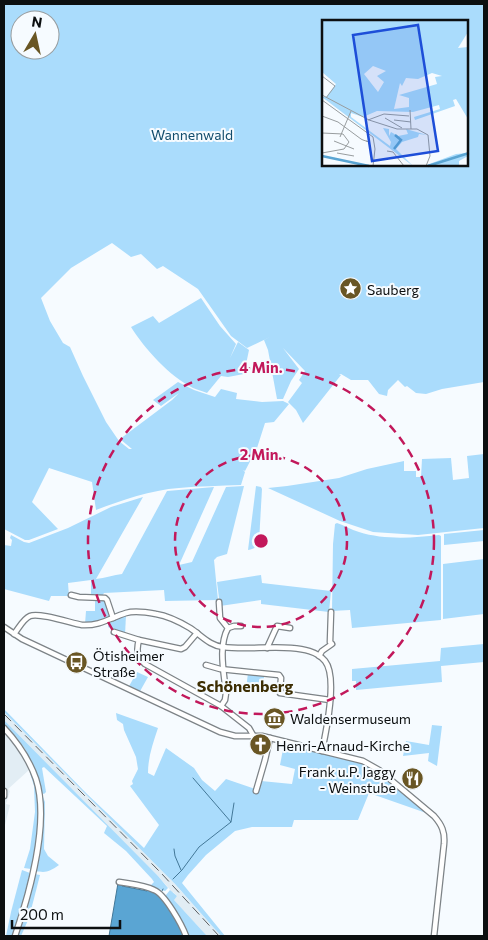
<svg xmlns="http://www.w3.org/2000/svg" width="488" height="940" font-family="Commissioner,sans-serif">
<rect width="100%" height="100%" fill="#f6fbff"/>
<!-- built -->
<g fill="#e2edf4">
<polygon points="4,712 171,880 221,936 207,936 173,899 177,896 173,892 172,892 158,876 4,720"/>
<polygon points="4,731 13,741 21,752 27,762 29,770 8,789 10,791 6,804 10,805 4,829"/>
</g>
<!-- green -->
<g fill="#aadcfc" fill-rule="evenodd">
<path d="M4,4h480v378l-42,7 -16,5 -10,-1 -9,-7 -2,1 -7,-7 -10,10 -1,6 -8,-2 -11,-14h-17l-10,-6h-2l2,1 -38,48 -7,-13 -8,-8 14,-19 -3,-3 6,-9 -22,-23 16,21 -8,12 -8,18h-6l-9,-49 -4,-10 6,-3 -23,11 -16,-12 -33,-47 -35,-23 -6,3 -16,-15 -10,3 -19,-14 -41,25 -30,30 9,23 13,22 7,4 13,29 23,46 13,19 10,8h3l-12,-10 52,-39 7,-7 -18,13 -8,-6 25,-18 16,8 21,7 6,-8 16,4 -1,6 26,3 21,-1 6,3 -15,18 -9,1 -8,25 -12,23 -2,-1 2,2 -4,13c-21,1 -42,1 -62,3 -28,2 -57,12 -83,22l-4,-28 -43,-14 -17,34 26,27 -29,11h-4l-21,-11zM20,20h30v30h-30zM323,21h144v144h-144z"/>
<path d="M201,298l19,28 16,18 -6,14 8,-16 11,8 -5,24 -16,3 -7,-1 -14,17c-4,-2 -10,-3 -14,-5 -24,-12 -48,-39 -62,-61l22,-11 6,7z"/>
<polygon points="484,454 484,528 418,535 373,532 340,521 268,488 287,486 339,478 367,469 404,461 404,471 416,471 416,477 421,477 422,459 451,458 453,480 469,478 467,456"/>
<path d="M244,486l-17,68 -10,3 -3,3 4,40 -53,1 -1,-11 -60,3 -2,3h-11v-16l-23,3 1,13h-18l-2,5 -45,-12v-44l7,1 1,-6 -2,-2 1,-3 13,7 5,1 39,-15 43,-21 32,-10 -47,82c9,-1 18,-4 26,-5l45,-83 47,-4 -35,78 13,-3 34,-75z"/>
<path d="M256,486l5,1 1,2 -3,53c-2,6 -5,7 -11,8z"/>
<path d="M337,523c7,2 14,7 22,9 25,8 54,6 80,3l2,1v84l-89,8 -2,-18 -18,1 1,-67 2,-20z"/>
<polygon points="484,530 484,541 444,545 444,534"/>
<polygon points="484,559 484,614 443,619 443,564"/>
<polygon points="261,575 262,583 331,591 329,612 261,604 261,600 220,606 217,582"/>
<path d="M95,598l10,2c1,3 4,8 5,12 2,11 -17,11 -25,12l1,-13h9z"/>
<polygon points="126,615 125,635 108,627 109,623"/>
<polygon points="484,644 484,662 441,666 442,682 356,690 356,681 352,681 352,669 440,661 441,648"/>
<polygon points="137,672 148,677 139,693 128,688"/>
<polygon points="248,673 264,675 264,692 246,689"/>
<path d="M4,709l83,85 57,54 15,-23 -29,-39 3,-2 -1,-3 6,-12 -2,-12 -12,-27 -1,-6 -6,-4 -1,-7 42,15c-5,15 -10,29 -10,45l6,3 12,-28 28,20 8,12 13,11 11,-12 32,11 3,-9 31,3 3,-15 -15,-4 4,-21 48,10 36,10 15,11 46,39 -60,-21 -11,27h-64l-2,7h-40l-17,4 -29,24 -18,20 -6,8 43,53h-4l-46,-52 -171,-172z"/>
<polygon points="4,720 158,876 168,888 165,891 150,886 154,882 152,879 126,851 104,833 107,826 44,767 42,768 46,792 44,794 42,793 34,768 25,749 17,738 4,724"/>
<polygon points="432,725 442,726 437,766 428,761 429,753 403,756 406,741 429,745"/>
<path d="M30,773l3,1c1,8 4,16 5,24 3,23 -2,48 -7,71l-7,-1 6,-19 5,-37 -1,-26z"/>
<path d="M43,797l2,5 -1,47 4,7 11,9c-10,7 -13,8 -24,6l7,-46v-27z"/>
<polygon points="22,870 30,873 20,914 13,936 6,936 11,912"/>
<polygon points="34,874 40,875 29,918 21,936 17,936"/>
<polygon points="170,890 177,896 174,900 207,936 187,936 166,898 166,895"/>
</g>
<!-- water -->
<path fill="#5aa5d3" stroke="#437898" d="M118,883l4,1v2l25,5v-2c19,6 29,31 37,47h-75z"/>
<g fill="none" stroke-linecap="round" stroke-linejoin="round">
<!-- stream -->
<g stroke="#437898" stroke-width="1">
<polyline points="231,822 234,803"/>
<polyline points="174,849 175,856 181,870"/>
<polyline points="173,879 182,870 199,847 231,822 193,778"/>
<polyline points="162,891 163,889"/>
</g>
<defs>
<g id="minor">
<polyline points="71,595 79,597 105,598 107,600 113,618"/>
<path d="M219,602l1,16 8,10c-10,18 -4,45 -2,65l-1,7 -4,6"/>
<path d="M4,627l18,12 198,93 15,4h27l101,25 16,9 55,46c8,9 11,16 10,28l-10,92"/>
<polyline points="228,628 234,626 241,626"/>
<polyline points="114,632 139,640 181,649 185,647 197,633"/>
<path d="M14,634c5,-6 9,-15 16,-18 9,-4 41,7 52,9 18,1 28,-7 44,-12 9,-3 20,-1 30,1 12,2 24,8 34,14 11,7 20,18 33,19 22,3 45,-1 68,1 12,1 26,3 34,13 13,16 1,71 -3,90"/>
<path d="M139,640c-3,10 -2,17 6,24l76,42 28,22 4,7"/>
<polyline points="267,648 277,626 290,628"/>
<polyline points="319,656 322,651 332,644 330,642 331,612"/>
<polyline points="206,665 220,669 279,675 281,678 280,693 330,700"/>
<path d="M4,728c14,15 25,31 32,51 14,43 -7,116 -21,157"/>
<polyline points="4,791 4,796"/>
<polyline points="256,791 265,760 270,738"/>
<path d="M119,882c11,2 25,3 35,8 11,4 28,35 32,46"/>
</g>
</defs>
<!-- minor casing -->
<use href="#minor" stroke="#7d8387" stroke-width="7"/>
<!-- minor -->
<use href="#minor" stroke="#fff" stroke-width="4.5"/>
<!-- rail -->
<polyline stroke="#5d6062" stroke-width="1" stroke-dasharray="10 5" stroke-linecap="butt" points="4,714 162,874 219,936"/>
</g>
<!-- distance rings -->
<g fill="none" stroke="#c2185b" stroke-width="2.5" stroke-dasharray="9 6">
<circle cx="261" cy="541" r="86"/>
<circle cx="261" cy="541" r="173"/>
</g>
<!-- icons -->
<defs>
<symbol id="sight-disc" viewBox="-11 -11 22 22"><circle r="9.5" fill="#695624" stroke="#f6fbff"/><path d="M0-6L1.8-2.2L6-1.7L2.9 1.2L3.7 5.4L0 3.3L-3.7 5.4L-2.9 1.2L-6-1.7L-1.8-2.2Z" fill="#fff"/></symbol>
<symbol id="bus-disc" viewBox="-11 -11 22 22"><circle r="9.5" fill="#695624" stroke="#f6fbff"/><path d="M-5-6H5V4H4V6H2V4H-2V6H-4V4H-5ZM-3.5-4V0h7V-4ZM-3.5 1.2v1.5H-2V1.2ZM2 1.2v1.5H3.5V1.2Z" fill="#fff"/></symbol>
<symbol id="museum-disc" viewBox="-11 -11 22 22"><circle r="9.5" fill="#695624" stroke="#f6fbff"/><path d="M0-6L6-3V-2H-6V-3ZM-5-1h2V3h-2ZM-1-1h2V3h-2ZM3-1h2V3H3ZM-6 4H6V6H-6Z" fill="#fff"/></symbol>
<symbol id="church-disc" viewBox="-11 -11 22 22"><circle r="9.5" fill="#695624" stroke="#f6fbff"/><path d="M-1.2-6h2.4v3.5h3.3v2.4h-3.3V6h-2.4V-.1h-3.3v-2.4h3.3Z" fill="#fff"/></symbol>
<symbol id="restaurant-disc" viewBox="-11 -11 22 22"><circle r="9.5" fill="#695624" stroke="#f6fbff"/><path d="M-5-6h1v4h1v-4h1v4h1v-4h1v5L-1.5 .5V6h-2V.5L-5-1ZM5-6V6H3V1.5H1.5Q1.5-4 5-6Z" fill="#fff"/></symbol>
</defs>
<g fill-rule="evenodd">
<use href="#sight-disc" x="338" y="276" width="25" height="25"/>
<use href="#bus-disc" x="64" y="650" width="25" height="25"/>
<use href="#museum-disc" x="262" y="706" width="25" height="25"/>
<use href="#church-disc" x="248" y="732" width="25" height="25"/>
<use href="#restaurant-disc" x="400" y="766" width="25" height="25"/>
</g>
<g text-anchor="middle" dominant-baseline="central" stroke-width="4" stroke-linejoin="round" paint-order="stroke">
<!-- park labels -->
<g font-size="14" fill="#114c6c" stroke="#f6fbff">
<text x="192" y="134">Wannenwald</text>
</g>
<!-- poi labels -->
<g font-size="14" fill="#0c0f10" stroke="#f6fbff" text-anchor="start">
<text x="367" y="289">Sauberg</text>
<text x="93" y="655">Ötisheimer<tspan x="93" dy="16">Straße</tspan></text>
<text x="290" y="718">Waldensermuseum</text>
<text x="276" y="745">Henri-Arnaud-Kirche</text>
<text x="396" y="771" text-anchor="end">Frank u.P. Jaggy<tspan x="396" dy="16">- Weinstube</tspan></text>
</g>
<!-- quarter labels -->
<g font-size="16" font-weight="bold" fill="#3d2e03" stroke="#f6fbff">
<text x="245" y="685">Schönenberg</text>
</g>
</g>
<!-- overview -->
<g transform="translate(322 20)">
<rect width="146" height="146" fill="#f6fbff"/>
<path d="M0,0h145l1,12 -10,16 10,-1v72l-12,-20 -3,1 2,6 -40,14 -1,-3 26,-8 -1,-4 -26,7 -36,-1 -14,6 -12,-4v4l39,29 1,-4 -8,-14 6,1v7l2,-4 7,4 10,-2 -2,-5 21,6 -8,-1 -1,3 -16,5 -6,7 17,17 -91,-69h4l10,-13 -14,-12zM51,46l13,5 -9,5 7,6 -6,10 -14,-18zM110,53l10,3 -7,1 2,7 -38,11 10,3v9l-15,2 6,-26 2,3 4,-8 12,1zM146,133v3l-9,5v5h-35l32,-12z" fill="#aadcfc" fill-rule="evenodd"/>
<path fill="none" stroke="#5aa5d3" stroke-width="2.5" d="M72,129l7,-9 -6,-5M0,136l47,10M106,146l41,-13"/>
<path fill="none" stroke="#989d9f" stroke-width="1" d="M0,56l13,10 -9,12M0,75l47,25 28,9h20l11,6 2,21 -4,10M0,80l51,37 2,12 -2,17M88,90l1,19M0,96l16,6 23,17 2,1 6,2h1l-4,-1M63,98l17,10M46,100l16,-6 25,2M72,100l17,2M0,113l21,1 6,8 -5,7 -22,4M18,117l11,-26M12,121l20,8M65,131l6,1 11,14M15,133l17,3"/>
<path fill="#1d4ed8" fill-opacity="0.15" stroke="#1d4ed8" stroke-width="2.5" d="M96,5l20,126 -66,10 -19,-126z"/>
<rect width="146" height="146" fill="none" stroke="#0c0f10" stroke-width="2.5"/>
</g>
<circle cx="261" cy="541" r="8" fill="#c2185b" stroke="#f6fbff" stroke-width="2.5"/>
<g font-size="15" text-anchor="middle" font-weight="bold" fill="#c2185b" stroke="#f6fbff" stroke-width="4" stroke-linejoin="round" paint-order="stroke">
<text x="261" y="373">4 Min.</text>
<text x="261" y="460">2 Min.</text>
</g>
<!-- border -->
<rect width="488" height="940" fill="none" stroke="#0c0f10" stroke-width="10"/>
<!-- north arrow -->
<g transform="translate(35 35) rotate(9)"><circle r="24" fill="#f6fbff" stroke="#989d9f"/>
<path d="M0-4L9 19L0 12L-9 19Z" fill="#695624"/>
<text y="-8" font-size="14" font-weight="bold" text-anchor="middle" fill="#0c0f10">N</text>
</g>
<!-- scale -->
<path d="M12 920v8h108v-8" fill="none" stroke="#0c0f10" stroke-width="2.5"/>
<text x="20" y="920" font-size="15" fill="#0c0f10" stroke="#f6fbff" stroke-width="4" paint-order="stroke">200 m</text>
</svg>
